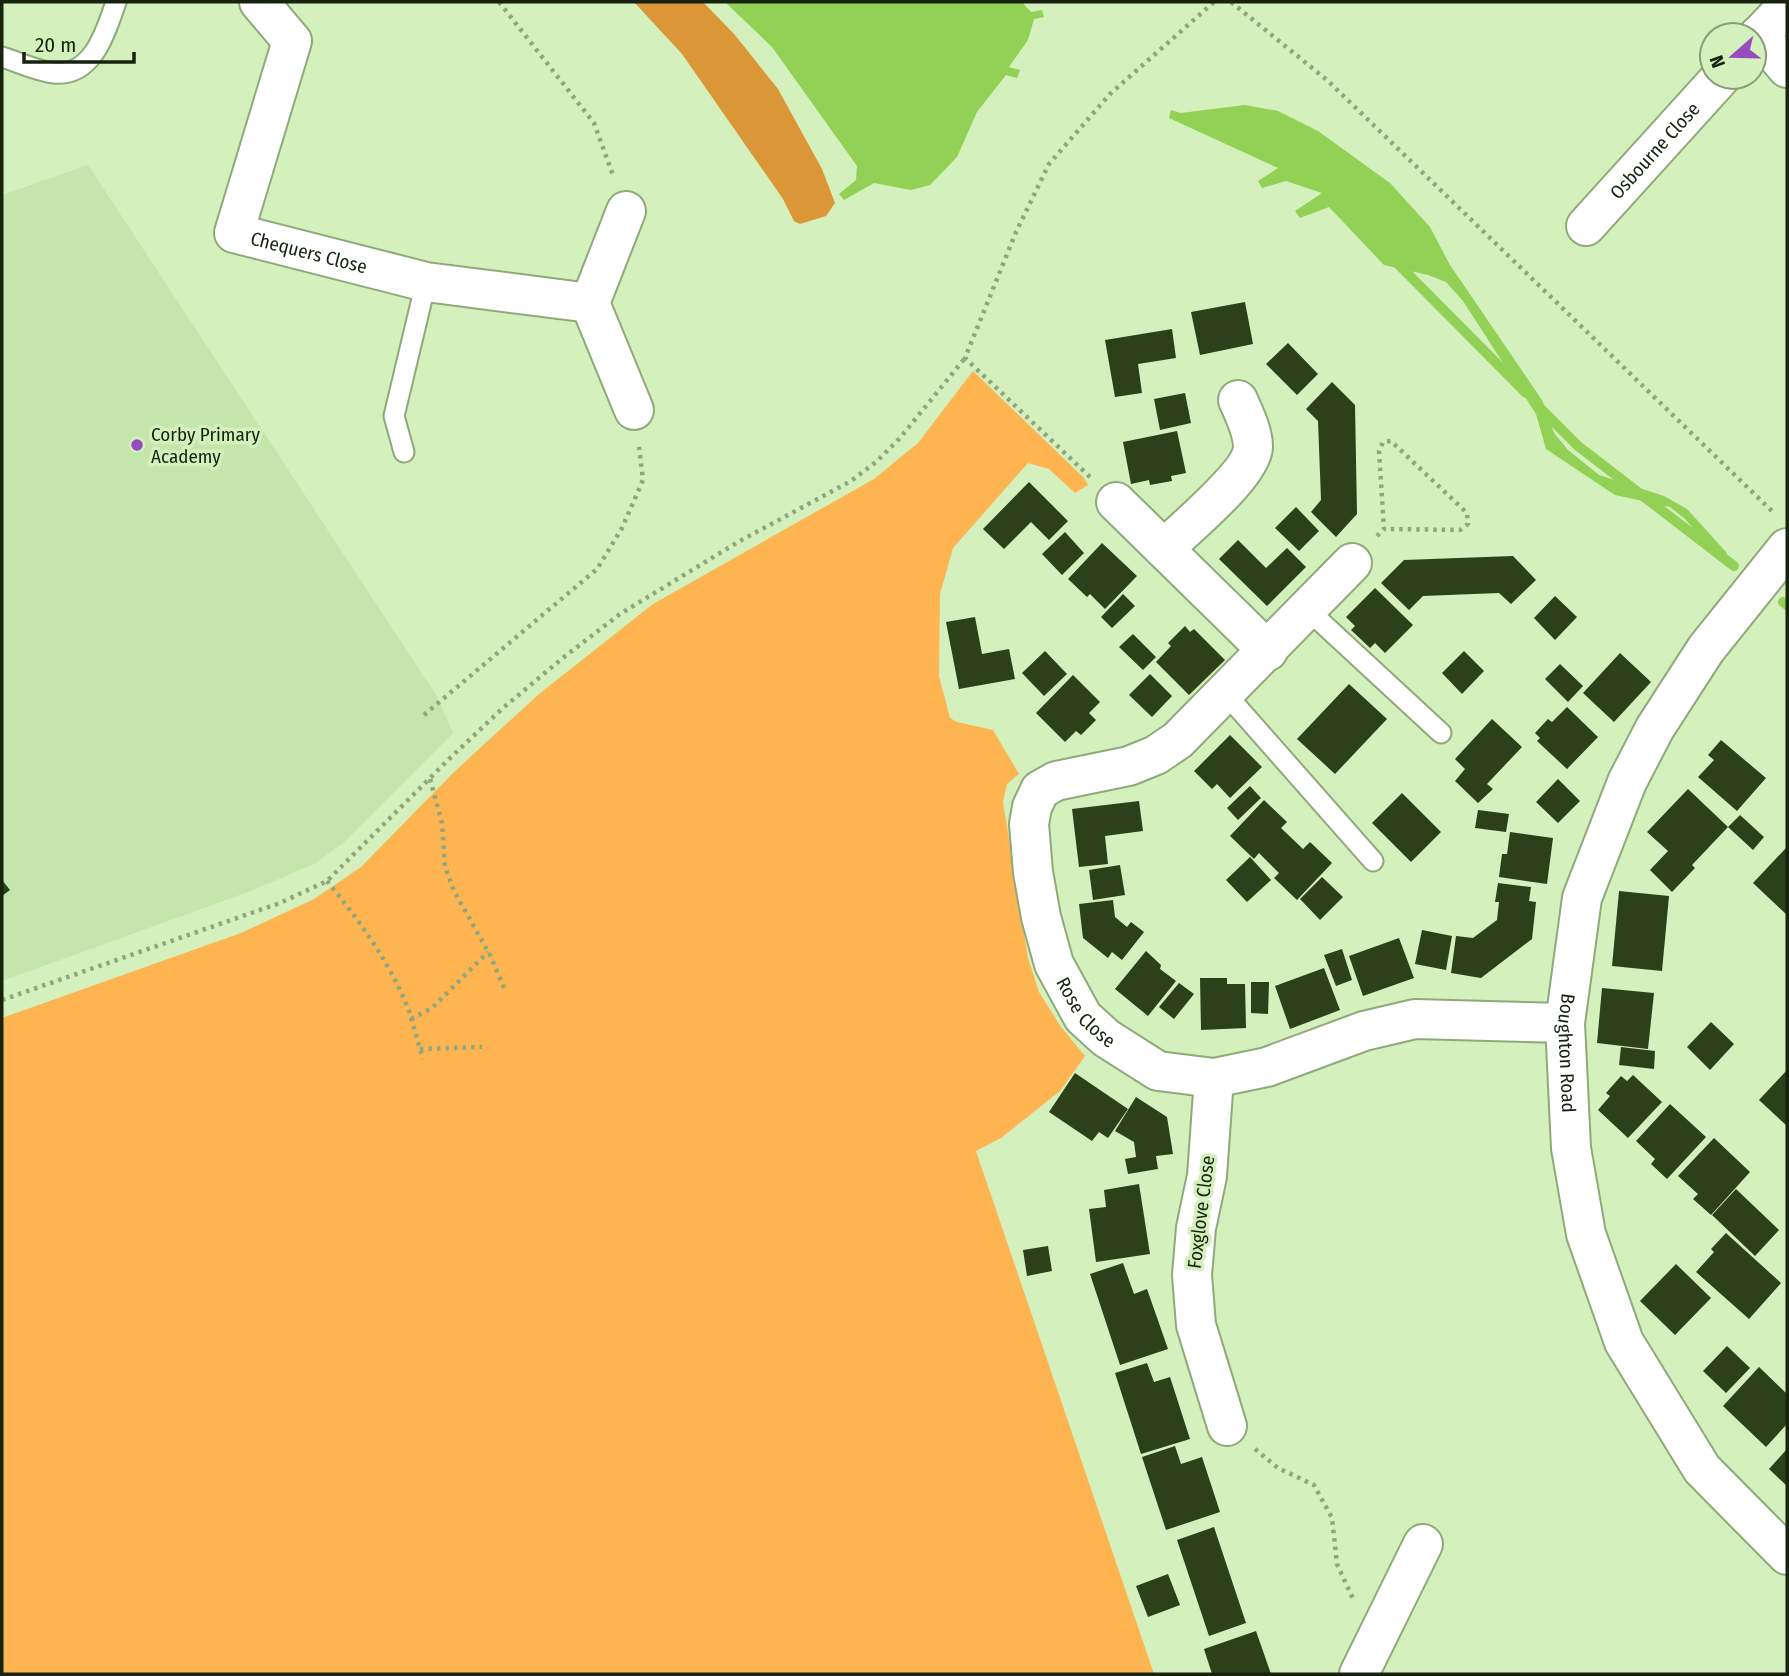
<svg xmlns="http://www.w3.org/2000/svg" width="1789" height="1676" font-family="'Fira Sans Condensed',sans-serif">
<rect width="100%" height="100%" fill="#d3f0bd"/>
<!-- built -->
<polygon fill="#c4e5ac" points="88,165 436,695 453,733 344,842 316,863 248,892 2,981 2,195"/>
<!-- green -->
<polygon fill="#feb450" points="973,371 1084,478 1088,485 1075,493 1049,469 1028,463 953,548 940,594 939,676 950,718 957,722 993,730 1019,774 1007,784 1003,802 1028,958 1039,992 1061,1027 1085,1056 1060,1091 1001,1138 976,1151 1154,1674 2,1674 2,1018 241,933 314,899 361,867 454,772 539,694 653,604 874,479 918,443"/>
<!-- forest -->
<polygon fill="#db9737" points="634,2 703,2 735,35 778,89 822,169 835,203 826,216 800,224 794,221 783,199 682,54"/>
<!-- water -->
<g fill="#92d155">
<polygon points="725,2 1022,2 1031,12 1042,10 1044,17 1034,19 1028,40 1009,67 1020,70 1017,78 1006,75 977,112 957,157 930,185 911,190 874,183 844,200 839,194 856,180 857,166 772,47"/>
<polygon points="1245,105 1278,111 1318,131 1390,183 1430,227 1450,265 1542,400 1554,433 1568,450 1599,475 1664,496 1687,509 1727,553 1720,560 1685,519 1670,507 1615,495 1546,449 1536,414 1463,301 1446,282 1428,275 1384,265 1329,207 1300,218 1295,211 1322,193 1286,181 1262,188 1258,181 1278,168 1169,118 1171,110 1181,113"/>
</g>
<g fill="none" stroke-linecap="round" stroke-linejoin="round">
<!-- stream -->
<g stroke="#92d155" stroke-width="10">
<polyline points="1394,260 1526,393"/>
<polyline points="1537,405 1578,446 1734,566"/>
<polyline points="1783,602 1787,605"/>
</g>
</g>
<!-- building -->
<g fill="#2c4019">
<polygon points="1245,302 1253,344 1200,355 1191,312"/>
<polygon points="1172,329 1176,358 1138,364 1142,393 1115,397 1105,340"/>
<polygon points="1288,343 1318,374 1297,395 1266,364"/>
<polygon points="1332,382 1355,405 1357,514 1336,537 1311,512 1321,500 1318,421 1306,409"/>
<polygon points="1185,393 1191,423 1160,430 1154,399"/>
<polygon points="1177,431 1186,473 1171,476 1172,481 1150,485 1149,480 1131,484 1123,442"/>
<polygon points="1029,482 1068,521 1049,540 1031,522 1004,549 983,529"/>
<polygon points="1296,507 1319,531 1299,551 1275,528"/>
<polygon points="1065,532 1084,553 1062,575 1042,554"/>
<polygon points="1238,540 1266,568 1287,548 1306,567 1267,606 1219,559"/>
<polygon points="1102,543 1137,576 1105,609 1090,594 1087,597 1068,579"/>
<polygon points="1513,556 1536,580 1511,604 1499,593 1423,596 1409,610 1381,583 1404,560"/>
<polygon points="1375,588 1413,625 1385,653 1375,643 1370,648 1351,630 1355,626 1346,617"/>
<polygon points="1123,594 1135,606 1112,628 1101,617"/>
<polygon points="1555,596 1577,617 1555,640 1534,618"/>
<polygon points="975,617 982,654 1009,649 1015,679 959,689 946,622"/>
<polygon points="1185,626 1190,632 1194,629 1225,660 1189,695 1156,662 1171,646 1168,643"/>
<polygon points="1133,634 1156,657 1143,670 1119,647"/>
<polygon points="1045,651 1067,674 1044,696 1022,673"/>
<polygon points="1464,651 1484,671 1462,694 1442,673"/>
<polygon points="1620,653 1651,682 1614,722 1583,693"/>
<polygon points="1560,664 1583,686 1568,702 1545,679"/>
<polygon points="1150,674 1172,696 1152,717 1129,695"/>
<polygon points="1073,675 1100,702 1089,713 1096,720 1081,735 1076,731 1065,742 1036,713"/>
<polygon points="1349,684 1387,719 1335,774 1297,739"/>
<polygon points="1567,707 1598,737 1567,769 1537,741 1540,738 1535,733 1548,719 1552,722"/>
<polygon points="1492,719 1522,747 1487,784 1493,789 1478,803 1455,781 1465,769 1455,759"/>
<polygon points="1230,735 1262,767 1230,798 1217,784 1212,789 1194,771"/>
<polygon points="1721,740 1766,778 1737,811 1698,777 1714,760 1708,755"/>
<polygon points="1558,779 1580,801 1558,823 1536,802"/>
<polygon points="1250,786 1261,798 1238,820 1227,808"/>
<polygon points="1688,789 1728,827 1692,865 1695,868 1672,892 1650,870 1668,851 1647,832"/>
<polygon points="1402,793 1441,832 1411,862 1372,823"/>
<polygon points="1264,800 1287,822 1281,828 1303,849 1310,842 1332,863 1297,900 1274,878 1279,873 1259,853 1254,859 1230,836"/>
<polygon points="1139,801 1143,831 1105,836 1108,864 1079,867 1072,809"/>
<polygon points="1478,810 1509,814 1506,832 1475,828"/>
<polygon points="1740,815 1764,837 1753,850 1728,827"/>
<polygon points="1510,832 1553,838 1547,884 1499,877 1502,854 1507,854"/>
<polygon points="1786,848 1787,849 1787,915 1753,883"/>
<polygon points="1250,857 1271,880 1247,902 1226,880"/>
<polygon points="1120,865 1125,895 1093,900 1089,870"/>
<polygon points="1322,877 1343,897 1320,920 1300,899"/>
<polygon points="2,880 10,890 2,896"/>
<polygon points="1498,883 1531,887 1529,901 1536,902 1532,939 1481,978 1451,973 1456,936 1473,938 1497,920 1499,902 1495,902"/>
<polygon points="1619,891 1669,896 1662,971 1612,966"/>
<polygon points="1113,900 1115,917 1127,927 1131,922 1144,932 1122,960 1112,952 1108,958 1083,938 1079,904"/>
<polygon points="1422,930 1452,936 1446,970 1415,964"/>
<polygon points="1399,938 1414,978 1363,996 1349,956"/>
<polygon points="1342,949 1352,980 1336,986 1324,955"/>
<polygon points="1146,951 1161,965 1160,969 1176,981 1148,1016 1115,989"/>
<polygon points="1324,968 1340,1010 1290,1029 1275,986"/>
<polygon points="1200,978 1227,978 1227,984 1245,984 1246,1028 1201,1030"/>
<polygon points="1251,982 1269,982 1268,1014 1251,1013"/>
<polygon points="1179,983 1194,994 1174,1019 1159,1007"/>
<polygon points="1602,988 1654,993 1648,1049 1597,1043"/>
<polygon points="1711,1022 1734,1044 1710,1070 1687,1047"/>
<polygon points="1621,1047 1655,1051 1654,1069 1619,1065"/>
<polygon points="1787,1070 1787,1126 1759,1100"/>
<polygon points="1075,1073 1128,1109 1108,1138 1099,1132 1092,1141 1049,1112"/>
<polygon points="1633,1075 1662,1102 1628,1138 1598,1110 1610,1096 1606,1093 1621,1076 1627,1081"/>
<polygon points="1136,1097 1167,1117 1173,1154 1156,1156 1158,1169 1128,1174 1125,1159 1136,1157 1134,1142 1115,1131"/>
<polygon points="1670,1104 1706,1137 1667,1179 1651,1164 1655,1159 1636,1141"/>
<polygon points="1714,1138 1750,1172 1711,1215 1693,1199 1698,1194 1678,1176"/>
<polygon points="1139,1184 1150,1254 1096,1262 1089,1209 1106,1207 1104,1190"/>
<polygon points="1736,1189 1779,1230 1755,1256 1712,1215"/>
<polygon points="1726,1233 1781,1283 1749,1319 1696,1272 1714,1252 1711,1249"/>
<polygon points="1048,1246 1052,1271 1027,1276 1023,1250"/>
<polygon points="1123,1263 1134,1294 1147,1289 1168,1349 1120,1365 1090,1274"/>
<polygon points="1676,1264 1711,1298 1675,1335 1640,1301"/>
<polygon points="1727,1346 1750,1368 1726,1393 1703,1371"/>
<polygon points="1147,1363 1154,1382 1170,1377 1190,1439 1141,1454 1115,1373"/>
<polygon points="1759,1367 1787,1394 1787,1424 1766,1447 1723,1406"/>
<polygon points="1175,1446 1181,1464 1202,1457 1220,1512 1166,1530 1142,1457"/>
<polygon points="1787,1449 1787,1486 1769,1469"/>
<polygon points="1214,1527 1246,1623 1209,1636 1177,1540"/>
<polygon points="1168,1574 1180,1605 1148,1617 1136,1586"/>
<polygon points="1256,1631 1271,1674 1212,1674 1204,1649"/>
</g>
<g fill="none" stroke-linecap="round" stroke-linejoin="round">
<defs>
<g id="lane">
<path d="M2,57c16,5 35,14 52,16 39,4 52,-42 62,-71"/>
<polyline points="404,452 394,416 426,282"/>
<polyline points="1308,610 1441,733"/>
<polyline points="1225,693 1373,861"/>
</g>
<g id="street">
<path id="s1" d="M259,2l33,39 -58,192 192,49 164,21"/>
<polyline points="1759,35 1787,68"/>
<polyline points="1754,41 1787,6"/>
<polyline points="626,211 590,303 634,410"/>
<path id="s2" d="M1586,226l135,-149"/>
<polyline points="1116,502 1268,651"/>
<path id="s3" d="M1787,548l-81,101 -51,79 -28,54 -45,116 -17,125 6,125 15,86 38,108 78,127 85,86"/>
<path d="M1164,549c21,-21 88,-75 89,-102 0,-16 -9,-33 -15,-47"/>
<path id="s4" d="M1352,563l-174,177 -22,15 -27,11 -73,15 -16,9 -8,17 -3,17 4,48 8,45 13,47 29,53 23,21 52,33 56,7 53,-11 97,-36 51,-12 150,4"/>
<polyline points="1214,1078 1207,1176 1196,1228 1192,1275 1196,1325 1227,1426"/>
<polyline points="1359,1674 1423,1544"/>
</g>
</defs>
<!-- lane casing -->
<use href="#lane" stroke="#8faa7a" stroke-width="23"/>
<!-- street casing -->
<use href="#street" stroke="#8faa7a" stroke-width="42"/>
<!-- path -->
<g stroke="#8fa67e" stroke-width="4.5" stroke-dasharray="3.5 5" stroke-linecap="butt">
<polyline points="499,2 594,123 614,178"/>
<polyline points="1231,2 1327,80 1775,514"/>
<polyline points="1090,477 965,358 1016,232 1049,164 1110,94 1214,2"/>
<polyline points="1377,536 1384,529 1379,451 1383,442 1391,441 1467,513 1468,524 1460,530 1384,529"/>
<polyline points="424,715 597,569 622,528 643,480 639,447"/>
<polyline points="430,779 442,823 445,867 454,891 490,955 505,990"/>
<path d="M327,881c32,39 64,83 82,130 5,16 9,32 14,48"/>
<polyline points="2,1000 280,903 327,881 449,759 503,708 564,657 620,614 738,542 851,481 876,462 900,438 965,358"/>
<polyline points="411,1019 432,1008 488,952"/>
<polyline points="420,1049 482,1047"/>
<polyline points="1255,1449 1278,1468 1314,1485 1332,1518 1337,1564 1354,1601"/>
</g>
<!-- lane -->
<use href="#lane" stroke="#fff" stroke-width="19"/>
<!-- street -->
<use href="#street" stroke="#fff" stroke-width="38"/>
</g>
<!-- markers -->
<circle fill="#964cbf" stroke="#d3f0bd" stroke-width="2.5" cx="137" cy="445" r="7"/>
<g text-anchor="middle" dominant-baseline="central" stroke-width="7" stroke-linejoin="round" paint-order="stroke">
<!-- street labels -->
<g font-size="19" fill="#17220f" stroke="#d3f0bd">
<text stroke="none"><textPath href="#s2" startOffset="102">Osbourne Close</textPath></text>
<text stroke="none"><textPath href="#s1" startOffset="329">Chequers Close</textPath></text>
<text stroke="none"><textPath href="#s4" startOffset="634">Rose Close</textPath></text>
<text stroke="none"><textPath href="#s3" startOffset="565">Boughton Road</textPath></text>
<text transform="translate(1201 1212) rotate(-83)">Foxglove Close</text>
</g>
<!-- poi labels -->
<g font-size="19" fill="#17220f" stroke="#d3f0bd" text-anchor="start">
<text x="151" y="434">Corby Primary<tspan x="151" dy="22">Academy</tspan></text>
</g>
</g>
<!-- border -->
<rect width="1789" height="1676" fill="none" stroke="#17220f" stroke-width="7"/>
<!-- north arrow -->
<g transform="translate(1733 56) rotate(250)"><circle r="33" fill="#d3f0bd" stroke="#889e77" stroke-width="2"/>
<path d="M0-5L12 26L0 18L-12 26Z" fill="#964cbf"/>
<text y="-10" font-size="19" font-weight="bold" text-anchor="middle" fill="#17220f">N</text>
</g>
<!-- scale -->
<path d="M24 52v10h110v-10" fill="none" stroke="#17220f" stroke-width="3.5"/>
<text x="35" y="52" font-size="21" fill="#17220f" stroke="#d3f0bd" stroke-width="5" paint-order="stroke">20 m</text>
</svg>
